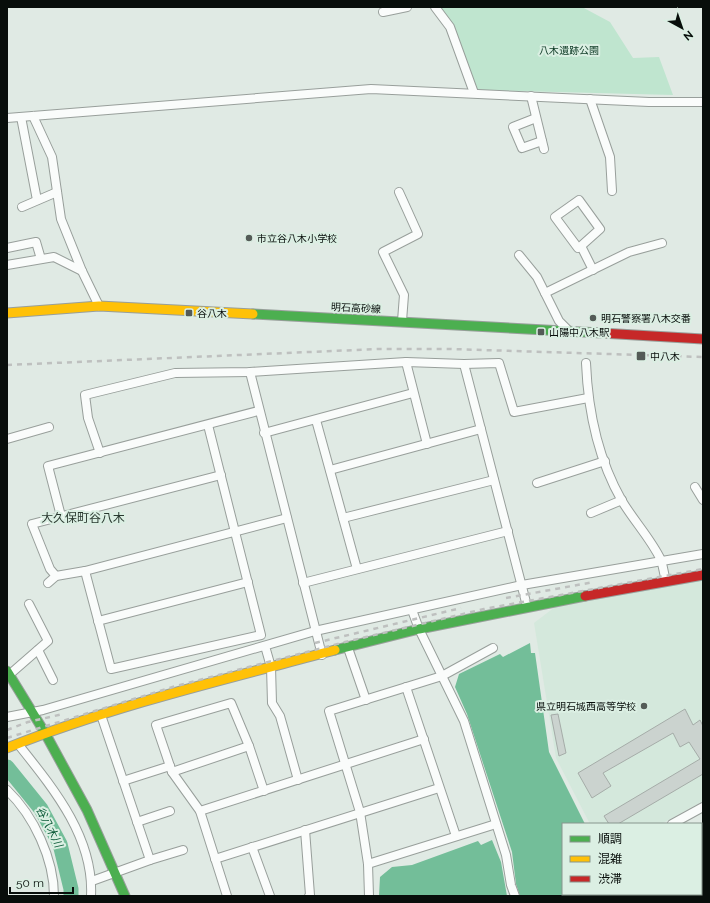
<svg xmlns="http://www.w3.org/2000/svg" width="710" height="903" font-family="Raleway,'Noto Sans JP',sans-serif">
<rect width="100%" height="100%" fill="#e0eae4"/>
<!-- built -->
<polygon fill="#d4e8dc" points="703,579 703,801 661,824 590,824 556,758 534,623 555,607"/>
<!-- green -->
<polygon fill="#bfe5cf" points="439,7 582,7 610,22 633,58 659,57 673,95 475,90"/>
<!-- water -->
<g fill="#73be99">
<polygon points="530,643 531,653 535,653 549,752 585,824 563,824 563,894 579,894 577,896 520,896 516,884 512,852 467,714 455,687 459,674 500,654 503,657"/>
<polygon points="492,840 501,862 507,896 379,896 380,877 392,867 412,865 478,841 481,845"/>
</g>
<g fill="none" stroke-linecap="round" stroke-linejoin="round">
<!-- river -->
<polyline stroke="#73be99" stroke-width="15" points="7,767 41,809 60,844 71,889 71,896"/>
</g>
<!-- building -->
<g fill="#cbd3cf" stroke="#a5aca8">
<polygon points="685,709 693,725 700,720 703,726 703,774 618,824 609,824 604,816 700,759 689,742 680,747 673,733 603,773 611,786 592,798 578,773"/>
<polygon points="558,714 566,753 559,756 551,715"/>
</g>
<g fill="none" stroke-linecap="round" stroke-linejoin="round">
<defs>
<g id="street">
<polyline points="435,7 450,27 474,93"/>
<polyline points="383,12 407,7"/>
<polyline points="531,96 544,149"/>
<polyline points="590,99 610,157 612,191"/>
<polyline points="33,116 52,157 61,219 82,271 99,306"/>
<polyline points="21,117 37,200"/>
<polyline points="7,118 371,89 649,102 703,102"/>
<polyline points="536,118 513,127 522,148 542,141"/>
<polyline points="399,192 418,234 383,252 404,295 402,321"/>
<polyline points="22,207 57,192"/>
<polyline points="581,246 600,229 579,200 555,217 578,248 581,246 593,270"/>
<polyline points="7,248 36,242 41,259"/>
<polyline points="519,255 537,277 559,321 568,330"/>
<polyline points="7,265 54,257 82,271"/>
<polyline points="545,293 629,252 662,243"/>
<polyline points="406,362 427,444"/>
<path d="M586,363c2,48 12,96 36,138 12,20 29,38 39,59 2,6 3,14 5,21"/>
<polyline points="464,364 527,606"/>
<polyline points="250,372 322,655"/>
<polyline points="316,420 357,569"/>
<polyline points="264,433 413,393"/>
<polyline points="7,439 49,427"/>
<polyline points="100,453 88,418 85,395 175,373 250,372 406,362 464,364 499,363 514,412 588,398"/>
<polyline points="330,470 481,429"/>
<polyline points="537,483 605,461"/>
<polyline points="695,487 703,500"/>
<polyline points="591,513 622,500"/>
<polyline points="61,516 48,466 258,411"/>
<polyline points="343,518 494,480"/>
<polyline points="85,571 111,669 261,635 208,425"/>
<polyline points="56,576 50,569 32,524 221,475"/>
<polyline points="48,583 56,576 85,571 287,518"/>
<polyline points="303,583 508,531"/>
<polyline points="412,610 419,629 464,721 506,855 511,885 515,896"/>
<polyline points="98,621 248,582"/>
<polyline points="265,646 271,667 272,703 280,716 298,780"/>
<polyline points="348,648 366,700"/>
<polyline points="38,650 53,680"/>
<polyline points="9,675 48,641 29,604"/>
<polyline points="406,687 456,836"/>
<polyline points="7,717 43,710 315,631 522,585 703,554"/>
<path d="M18,744c35,44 76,93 73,152"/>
<polyline points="172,772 249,746"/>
<polyline points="123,781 170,766"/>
<path d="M7,790c27,26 47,69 47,106"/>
<polyline points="200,811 424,739"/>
<polyline points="137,822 170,811"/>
<polyline points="672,824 703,807"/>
<polyline points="305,830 310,895 309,896"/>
<polyline points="252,847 270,896"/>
<polyline points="215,859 439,788"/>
<polyline points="150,860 183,850"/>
<polyline points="368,864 496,824"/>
<polyline points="92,881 150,860 101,715"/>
<polyline points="227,896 200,811 172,772 156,725 231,703 249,746 264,791"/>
<polyline points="369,896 368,864 360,812 329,711 442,676 493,648"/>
<polyline points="582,896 584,894"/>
</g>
<g id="fast">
<polyline points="253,314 601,333"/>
<polyline points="335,650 419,629 585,596"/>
<polyline points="7,671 45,733 87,810 125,896"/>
</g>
<g id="slow">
<polyline points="7,313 99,306 253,314"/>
<path d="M7,748c105,-42 219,-69 328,-98"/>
</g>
<g id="jam">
<polyline points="601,333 703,339"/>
<polyline points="585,596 703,575"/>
</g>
</defs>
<!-- street casing -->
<use href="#street" stroke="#989f9b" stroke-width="10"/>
<!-- fast casing -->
<use href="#fast" stroke="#989f9b" stroke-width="11"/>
<!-- slow casing -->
<use href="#slow" stroke="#989f9b" stroke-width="11"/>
<!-- jam casing -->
<use href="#jam" stroke="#989f9b" stroke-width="11"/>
<!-- street -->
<use href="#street" stroke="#fafcfb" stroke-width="8"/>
<!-- fast -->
<use href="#fast" stroke="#4caf50" stroke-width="9"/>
<!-- slow -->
<use href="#slow" stroke="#ffc107" stroke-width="9"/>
<!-- jam -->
<use href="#jam" stroke="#c62828" stroke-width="9"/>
<!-- rail -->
<g stroke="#bec0bf" stroke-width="2.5" stroke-dasharray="5 5" stroke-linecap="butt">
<polyline points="7,365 379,349 451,349 703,357"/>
<polyline points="506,598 594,582"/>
<polyline points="315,643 461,608"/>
<polyline points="7,730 28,722 63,714"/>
<polyline points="7,738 176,686 345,642 484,609 703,569"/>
</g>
</g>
<!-- markers -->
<g fill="#545b57" stroke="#dbefe3" stroke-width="1.5">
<circle cx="249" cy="238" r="4"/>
<rect x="185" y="309" width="8" height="8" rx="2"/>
<circle cx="593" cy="318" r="4"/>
<rect x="537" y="328" width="8" height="8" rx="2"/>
<rect x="636" y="351" width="10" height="10" rx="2"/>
<circle cx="644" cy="706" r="4"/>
</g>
<g text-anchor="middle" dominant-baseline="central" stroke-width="4" stroke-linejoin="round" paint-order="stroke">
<!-- park labels -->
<g font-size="10" fill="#0b3823" stroke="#dbefe3">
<text x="569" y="50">八木遺跡公園</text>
</g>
<!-- poi labels -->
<g font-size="10" fill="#080e0b" stroke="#dbefe3" text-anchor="start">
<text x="257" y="238">市立谷八木小学校</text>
<text x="197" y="313">谷八木</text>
<text x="601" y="318">明石警察署八木交番</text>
<text x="549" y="332">山陽中八木駅</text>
<text x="650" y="356">中八木</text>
<text x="636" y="706" text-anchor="end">県立明石城西高等学校</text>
</g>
<!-- street labels -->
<g font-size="10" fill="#080e0b" stroke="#dbefe3">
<text transform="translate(356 308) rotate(3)">明石高砂線</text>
</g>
<!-- water labels -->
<g font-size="11" font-style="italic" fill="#0f5d3b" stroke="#dbefe3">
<text transform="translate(49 827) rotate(63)">谷八木川</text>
</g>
<!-- quarter labels -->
<g font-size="12" fill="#29382f" stroke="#dbefe3">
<text x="83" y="518">大久保町谷八木</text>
</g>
</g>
<!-- border -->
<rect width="710" height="903" fill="none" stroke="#080e0b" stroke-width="16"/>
<!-- legend -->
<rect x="562" y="823" width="140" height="72" fill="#dbefe3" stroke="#87958d"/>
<rect x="570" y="836" width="20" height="6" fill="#4caf50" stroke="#87958d"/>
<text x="598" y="843" font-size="12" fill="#080e0b">順調</text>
<rect x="570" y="856" width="20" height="6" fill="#ffc107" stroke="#87958d"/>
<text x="598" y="863" font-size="12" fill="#080e0b">混雑</text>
<rect x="570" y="876" width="20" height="6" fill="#c62828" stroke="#87958d"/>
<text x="598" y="883" font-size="12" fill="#080e0b">渋滞</text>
<!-- north arrow -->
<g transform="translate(682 28) rotate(140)" stroke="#dbefe3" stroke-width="3" paint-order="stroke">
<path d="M0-3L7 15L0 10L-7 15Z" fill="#080e0b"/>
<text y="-6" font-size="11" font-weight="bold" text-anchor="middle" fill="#080e0b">N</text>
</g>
<!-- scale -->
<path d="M10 887v6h63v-6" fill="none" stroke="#080e0b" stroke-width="2"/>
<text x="16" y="887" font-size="12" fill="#080e0b" stroke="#dbefe3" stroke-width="3" paint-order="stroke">50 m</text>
</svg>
